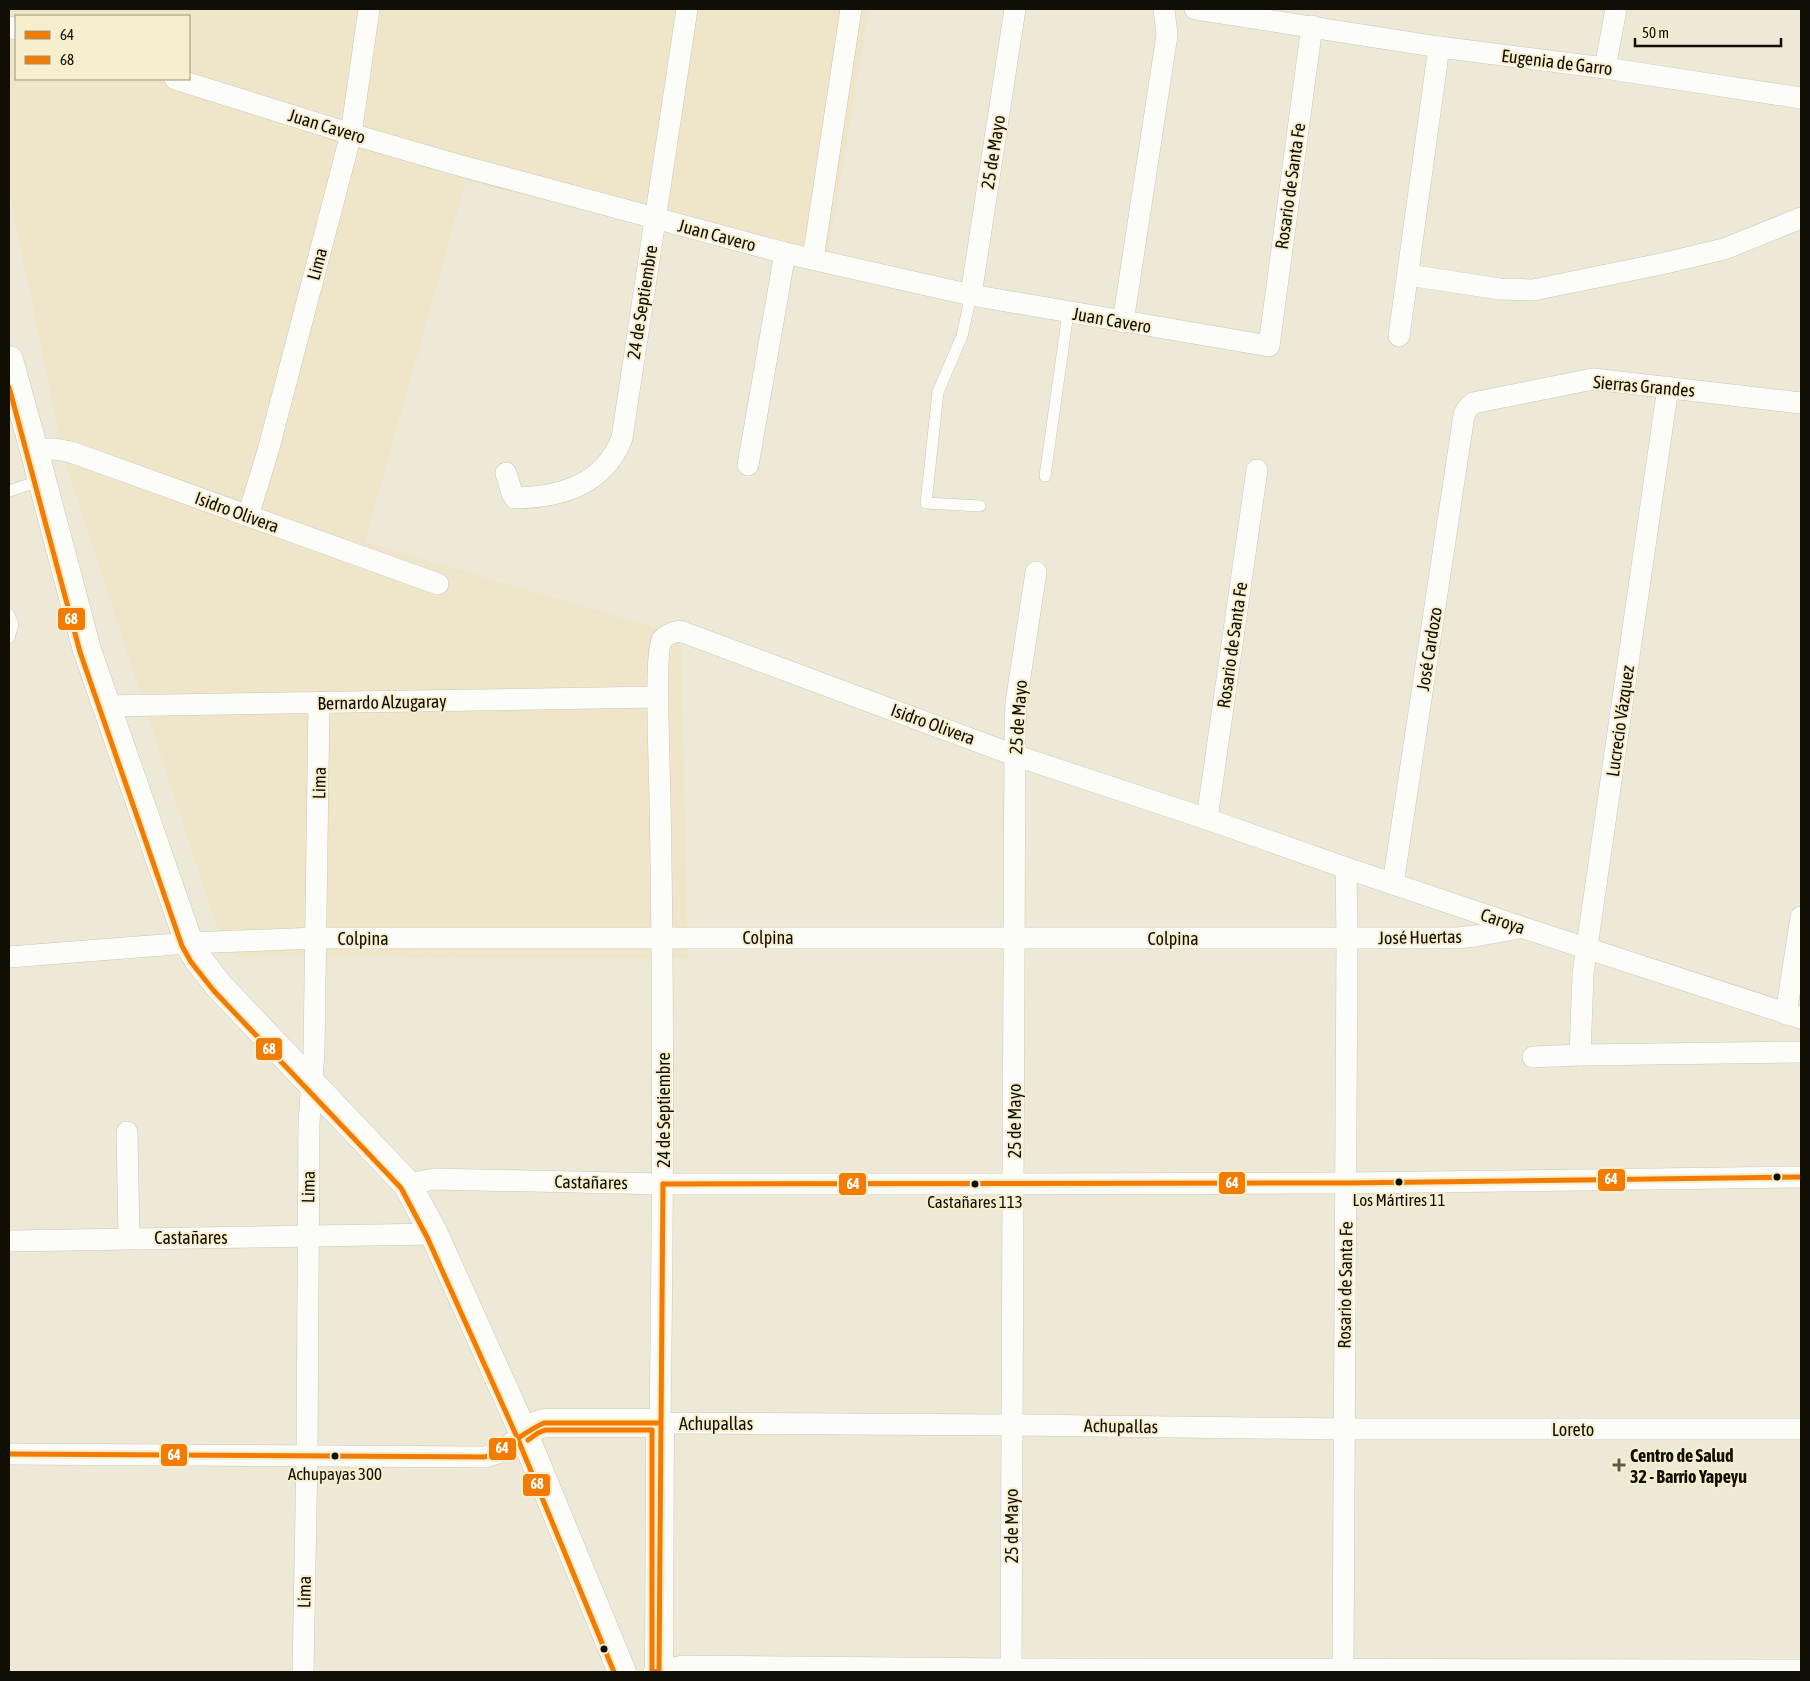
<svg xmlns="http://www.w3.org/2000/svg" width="1810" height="1681" font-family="'Asap Condensed',sans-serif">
<rect width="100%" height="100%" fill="#eee9d7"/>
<!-- built -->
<path fill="#efe6c9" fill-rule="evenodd" d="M9,9h860l-43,261 -360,-89 -101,361 316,93 7,323 -451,-1 -22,-35 -151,-463 -55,-267zM16,16h173v63h-173z"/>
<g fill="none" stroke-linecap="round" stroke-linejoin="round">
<defs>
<g id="lane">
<polyline points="971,295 962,336 938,392 926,503 980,506"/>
<polyline points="1045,476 1068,313"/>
<polyline points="9,491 42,480"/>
<polyline points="9,615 13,624 9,638"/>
</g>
<g id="street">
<polyline points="1195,9 1439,47 1605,68 1801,98"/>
<polyline points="9,27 16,29"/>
<polyline points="1605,68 1616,9"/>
<polyline points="175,79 351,134 458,165 785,253 971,295 1269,346 1312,26"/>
<polyline points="813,259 851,9"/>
<polyline points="1408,275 1500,289 1533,290 1661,264 1724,249 1801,218"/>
<polyline points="971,295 1015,9"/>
<polyline points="1123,322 1167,35 1164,9"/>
<polyline points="1399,336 1439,47"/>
<polyline points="34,450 55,449 71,452 438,584"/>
<polyline points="748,465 785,253"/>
<path d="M506,473l6,20 3,5c46,-1 89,-13 107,-60l65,-429"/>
<polyline points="248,516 268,451 351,134 369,9"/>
<polyline points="106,706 658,697"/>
<polyline points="1207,819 1257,470"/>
<polyline points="1393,884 1464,415 1467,409 1473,403 1593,379 1801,403"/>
<polyline points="9,957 189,943 317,938 1458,938 1475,936 1519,928"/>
<polyline points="1786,1014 1801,917"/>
<path d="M1801,1018l-280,-91 -175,-59 -139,-49 -193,-64 -334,-124c-6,1 -14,4 -18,9 -8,11 -2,138 -2,161 4,207 3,415 0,622l351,2 333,4h457"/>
<polyline points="1580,1055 1583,974 1668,387"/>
<polyline points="1533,1057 1580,1055 1801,1052"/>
<polyline points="127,1132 129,1238"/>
<polyline points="407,1184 435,1179 663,1184 1014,1184 1346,1183 1801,1177"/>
<polyline points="9,1241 434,1234"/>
<polyline points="9,1454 485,1457 498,1453 524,1434"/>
<polyline points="303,1672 307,1455 309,1123 314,1052 319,703"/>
<polyline points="654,1672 683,1666 1011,1669 1801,1670"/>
<polyline points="1011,1672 1015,729 1016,703 1036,572"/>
<polyline points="1343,1672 1347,938 1346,868"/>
</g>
<g id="secondary">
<polyline points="9,360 34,450 87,650 189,943 197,958 219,986 407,1184 434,1234 524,1434 622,1672"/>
<polyline points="524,1434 535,1426 544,1423 660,1423 659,1672"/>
</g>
</defs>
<!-- lane casing -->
<use href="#lane" stroke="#cac6b9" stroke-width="12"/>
<!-- street casing -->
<use href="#street" stroke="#cac6b9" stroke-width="22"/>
<!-- secondary casing -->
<use href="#secondary" stroke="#cac6b9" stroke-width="29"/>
<!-- lane -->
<use href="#lane" stroke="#fcfcf9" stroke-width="11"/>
<!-- street -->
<use href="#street" stroke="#fcfcf9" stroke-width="21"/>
<!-- secondary -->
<use href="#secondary" stroke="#fcfcf9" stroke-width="28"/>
<defs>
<g id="bus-1">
<polyline points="663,1184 1346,1183 1801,1177"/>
<path d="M9,1454l476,3c22,-8 38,-25 59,-34h116"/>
<polyline points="654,1672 659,1671 663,1184"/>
</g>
<g id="bus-2">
<polyline points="9,387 80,652 182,946 191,962 214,991 401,1188 427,1237 517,1437 614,1672"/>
<polyline points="528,1440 538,1433 545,1430 652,1430 652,1672"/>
</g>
</defs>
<!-- bus-1 casing -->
<use href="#bus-1" stroke="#f7eece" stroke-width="9"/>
<!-- bus-2 casing -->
<use href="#bus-2" stroke="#f7eece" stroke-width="9"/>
<!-- bus-1 -->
<use href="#bus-1" stroke="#f37b00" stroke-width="5"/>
<!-- bus-2 -->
<use href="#bus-2" stroke="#f37b00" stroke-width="5"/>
</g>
<!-- markers -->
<g fill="#110e04" stroke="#f7eece" stroke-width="2">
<circle cx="1777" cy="1177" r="4.5"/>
<circle cx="1399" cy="1182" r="4.5"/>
<circle cx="975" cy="1184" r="4.5"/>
<circle cx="335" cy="1456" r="4.5"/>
<circle cx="604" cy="1649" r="4.5"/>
</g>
<path fill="#5e5b4e" stroke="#f7eece" stroke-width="2" d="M1616.5 1457.5h5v5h5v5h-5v5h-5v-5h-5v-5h5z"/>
<g text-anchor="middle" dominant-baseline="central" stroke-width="4" stroke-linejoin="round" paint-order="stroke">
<!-- bus labels -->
<g font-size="17" fill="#110e04" stroke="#f7eece">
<text x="1399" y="1200">Los Mártires 11</text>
<text x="975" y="1202">Castañares 113</text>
<text x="335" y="1474">Achupayas 300</text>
</g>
<!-- street labels -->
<g font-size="18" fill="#110e04" stroke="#f7eece">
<text transform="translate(1557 62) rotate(7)">Eugenia de Garro</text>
<text transform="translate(327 126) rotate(17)">Juan Cavero</text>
<text transform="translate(993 152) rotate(-81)">25 de Mayo</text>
<text transform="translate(1290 186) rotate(-82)">Rosario de Santa Fe</text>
<text transform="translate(717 235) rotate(15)">Juan Cavero</text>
<text transform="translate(317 264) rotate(-75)">Lima</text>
<text transform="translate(642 302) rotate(-81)">24 de Septiembre</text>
<text transform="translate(1112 320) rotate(10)">Juan Cavero</text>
<text transform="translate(1644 386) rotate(5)">Sierras Grandes</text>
<text transform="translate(237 512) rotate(20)">Isidro Olivera</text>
<text transform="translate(1232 645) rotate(-82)">Rosario de Santa Fe</text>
<text transform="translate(1429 649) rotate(-81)">José Cardozo</text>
<text transform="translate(382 702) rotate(-1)">Bernardo Alzugaray</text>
<text transform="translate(1018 717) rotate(-86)">25 de Mayo</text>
<text transform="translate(1620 721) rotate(-82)">Lucrecio Vázquez</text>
<text transform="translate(933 724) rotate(20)">Isidro Olivera</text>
<text transform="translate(319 783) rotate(-89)">Lima</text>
<text transform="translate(1503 921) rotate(19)">Caroya</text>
<text x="768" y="937">Colpina</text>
<text transform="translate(1420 937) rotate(-1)">José Huertas</text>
<text x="363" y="938">Colpina</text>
<text x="1173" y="938">Colpina</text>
<text transform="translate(663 1110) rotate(-90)">24 de Septiembre</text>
<text transform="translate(1014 1121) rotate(-90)">25 de Mayo</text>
<text transform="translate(591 1182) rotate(1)">Castañares</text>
<text transform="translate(308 1187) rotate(-89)">Lima</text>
<text x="191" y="1237">Castañares</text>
<text transform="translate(1345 1285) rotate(-89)">Rosario de Santa Fe</text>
<text x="716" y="1423">Achupallas</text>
<text transform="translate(1121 1426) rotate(1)">Achupallas</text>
<text x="1573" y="1429">Loreto</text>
<text transform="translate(1011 1526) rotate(-90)">25 de Mayo</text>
<text transform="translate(304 1592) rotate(-89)">Lima</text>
</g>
<!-- poi labels -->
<g font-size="18" font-weight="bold" fill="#110e04" stroke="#f7eece" text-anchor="start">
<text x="1630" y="1455">Centro de Salud<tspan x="1630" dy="21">32 - Barrio Yapeyu</tspan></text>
</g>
</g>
<g stroke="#f7eece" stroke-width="2">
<rect x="57" y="607" width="29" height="24" rx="5" fill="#f37b00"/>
<rect x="255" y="1037" width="28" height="24" rx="5" fill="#f37b00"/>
<rect x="1597" y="1168" width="29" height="24" rx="5" fill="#f37b00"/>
<rect x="1218" y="1171" width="28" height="24" rx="5" fill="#f37b00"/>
<rect x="838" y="1172" width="29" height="24" rx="5" fill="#f37b00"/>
<rect x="488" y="1437" width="29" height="24" rx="5" fill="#f37b00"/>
<rect x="160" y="1443" width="28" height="24" rx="5" fill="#f37b00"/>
<rect x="522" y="1473" width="29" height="24" rx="5" fill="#f37b00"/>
</g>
<g font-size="14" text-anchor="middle" font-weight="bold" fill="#fff">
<text x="71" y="624">68</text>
<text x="269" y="1054">68</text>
<text x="1611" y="1184">64</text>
<text x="1232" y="1188">64</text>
<text x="853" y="1189">64</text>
<text x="502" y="1453">64</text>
<text x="174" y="1460">64</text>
<text x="537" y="1489">68</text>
</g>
<!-- border -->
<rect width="1810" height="1681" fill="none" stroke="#110e04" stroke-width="20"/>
<!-- legend -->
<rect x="15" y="15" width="175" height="65" fill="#f7eece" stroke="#9b947d"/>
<rect x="25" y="31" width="25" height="8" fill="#f37b00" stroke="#9b947d"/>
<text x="60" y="40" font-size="15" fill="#110e04">64</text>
<rect x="25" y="56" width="25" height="8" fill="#f37b00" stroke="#9b947d"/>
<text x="60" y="65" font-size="15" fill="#110e04">68</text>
<!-- scale -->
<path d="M1635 38v8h146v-8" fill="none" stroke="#110e04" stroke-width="2.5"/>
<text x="1642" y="38" font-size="15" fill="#110e04" stroke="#f7eece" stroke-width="4" paint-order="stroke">50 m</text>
</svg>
